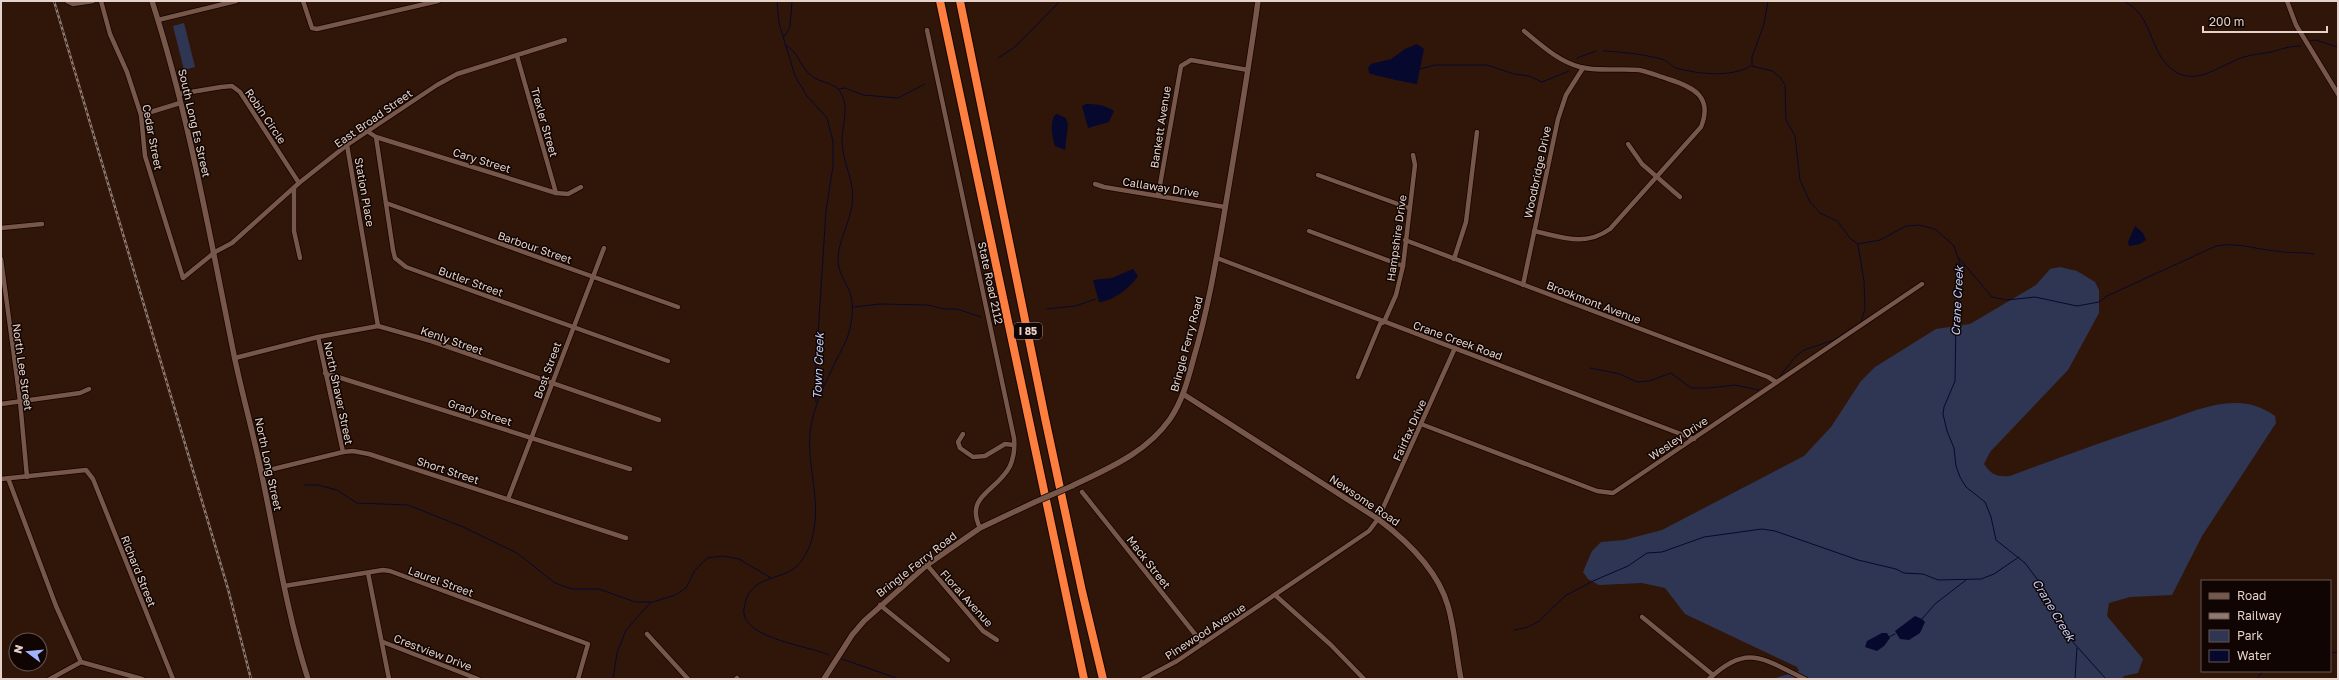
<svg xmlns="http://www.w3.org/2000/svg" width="2339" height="680" font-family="'Golos Text',sans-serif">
<rect width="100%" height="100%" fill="#301609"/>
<!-- green -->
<g fill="#2f3653">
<polygon points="184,23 195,67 184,70 173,26"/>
<path d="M2060,267l17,4 18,11 4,8v23l-31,57 -78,82 -6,12c8,11 12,13 26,12 50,-19 101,-37 152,-54 24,-8 48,-19 73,-19 16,0 27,4 40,13l1,7 -74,113 -30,59 -42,2 -21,6 -2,13 36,43 -5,14 -14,3 -2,3h-350l27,-8 -2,-4 -112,-53 -20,-26 -23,-5 -43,2 -11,-6 -5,-7 9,-21 9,-9 23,-2 38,-10 142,-74 27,-29 30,-46 14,-14 61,-38 34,-5 66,-39 14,-16z"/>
</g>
<!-- water -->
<g fill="#07082e">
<path d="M1417,44l7,5 -7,35c-3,0 -46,-9 -48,-11l-1,-5 3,-4 20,-5 14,-10z"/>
<path d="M1086,104c11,0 19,1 28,7l-5,11 -21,6 -6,-22z"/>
<path d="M1057,114l9,4 2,7 -3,25 -10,-4c-3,-9 -5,-21 -1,-30z"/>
<polygon points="2135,226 2143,233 2146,240 2140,244 2129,246 2128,242"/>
<path d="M1133,269l5,7c-8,12 -25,25 -39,26l-6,-22 19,-2z"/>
<polygon points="1915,616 1922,619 1925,622 1920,633 1909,640 1900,639 1895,631"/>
<polygon points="1882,633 1887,633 1890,638 1884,646 1877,651 1865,647 1867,641"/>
</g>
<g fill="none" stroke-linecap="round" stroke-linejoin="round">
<!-- stream -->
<g stroke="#07082e" stroke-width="1">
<polyline points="777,1 779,23 795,76 807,96 827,118 833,141 833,166 826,211 816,366 816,402"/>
<polyline points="1768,1 1764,24 1752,57 1752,66 1772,71 1780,77 1785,85 1786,120 1795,136 1800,180 1810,202 1820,213 1837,221 1851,239 1858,244 1880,240 1906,226 1919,225 1935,229 1954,246 1960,264 1956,320 1955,381 1944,407 1943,414 1947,431 1954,448 1956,466 1960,477 1966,487 1985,502 1991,517 1996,540 2025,563 2037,579 2072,641 2106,679"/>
<path d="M2123,1c31,13 25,51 50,69 23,18 50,-7 71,-13 9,-3 18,-3 27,-5 11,-3 18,-6 30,-6"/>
<polyline points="784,37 790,27 792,1"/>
<polyline points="2310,41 2315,40 2338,47"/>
<path d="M785,45c12,5 15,20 24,29 8,8 22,8 29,15 13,14 4,36 4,51 0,24 14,41 10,66 -3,18 -14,36 -14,54 0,10 5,18 10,28 6,12 5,27 2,40 -3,15 -12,27 -18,41 -10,20 -19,41 -22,63 -3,32 10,67 4,97 -2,13 -7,27 -17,37 -15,14 -44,10 -51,34 -1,5 -3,9 -2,14 4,25 65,32 85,41"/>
<path d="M1603,51c20,1 39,3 58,8 5,1 10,7 15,9 23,6 54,10 75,-2"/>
<polyline points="998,58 1015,47 1060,1"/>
<polyline points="1577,58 1596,51"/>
<polyline points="1420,69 1435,65 1487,65 1514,74 1529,76 1542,82 1569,71"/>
<polyline points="839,89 845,88 863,95 898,98 925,84"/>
<path d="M1959,258l33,39 15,3 28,-3 42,9 22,-4 8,-6 109,-50c22,-4 38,3 59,5 13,2 26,1 39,3"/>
<polyline points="853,307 880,304 928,305 944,309 957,309 981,317"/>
<polyline points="1047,309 1075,306 1096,299"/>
<polyline points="1590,368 1620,374 1637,382 1649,381 1671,373 1691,388 1708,388 1735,385 1759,390"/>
<polyline points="1780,376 1796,356 1804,350 1834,340 1861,322 1865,309 1864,281 1858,245"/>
<polyline points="305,485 318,485 337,490 357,503 408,505 463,527 517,553 555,583 572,589 599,589 635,602 653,602 675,595 686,588 695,570 707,558 723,556 739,559 771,578"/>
<polyline points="1922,619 1935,604 1966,580"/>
<polyline points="1514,630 1525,628 1538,622 1565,596 1593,581 1628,566 1647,553 1662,552 1704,537 1762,529 1775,531 1858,560 1896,569 1904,573 1923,574 1938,580 1981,579 1994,574 2019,557"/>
<polyline points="1889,637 1895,634"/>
<polyline points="2330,653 2338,652"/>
<polyline points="842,659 899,679"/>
<polyline points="613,679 617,653 626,630 650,603"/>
<polyline points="2075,679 2077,648"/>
<polyline points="2257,679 2263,671"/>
</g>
<defs>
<g id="minor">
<polyline points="67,1 73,4 93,1"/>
<polyline points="101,1 110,34 127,72 141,115 145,156 183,278 215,252 232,243 299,183 347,145 437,85 457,74 565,40"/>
<polyline points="303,1 312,28 317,29 438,1"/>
<polyline points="2287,1 2296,25 2338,94"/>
<polyline points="158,20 236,1"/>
<path d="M927,30l87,408c1,10 0,19 -4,28 -12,25 -46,29 -30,62"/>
<path d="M1524,31c17,14 34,30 56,36 19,5 40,1 59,3 10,2 19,6 29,9 26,8 45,18 33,48l-91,102c-25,18 -48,8 -76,2"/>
<polyline points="517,56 556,193"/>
<polyline points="179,94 221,87 232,86 240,92 299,183"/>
<polyline points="141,115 180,103"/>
<polyline points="367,131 376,137 556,193 568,194 581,187"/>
<polyline points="376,137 393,250 395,258 406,267 668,361"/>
<polyline points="1628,144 1642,164 1680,197"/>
<polyline points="347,145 378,326"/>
<polyline points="1318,175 1409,208"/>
<polyline points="1095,184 1104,187 1225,207"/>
<polyline points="294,188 294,231 300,258"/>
<polyline points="1158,196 1181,66 1191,60 1248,70"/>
<polyline points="386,203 678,307"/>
<polyline points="1,228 42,224"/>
<polyline points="1309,231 1403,266"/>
<polyline points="1405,240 1768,377 1776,382"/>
<polyline points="1217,258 1694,439"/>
<polyline points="1,259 20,401 27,477"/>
<polyline points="1454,259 1466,222 1477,132"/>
<polyline points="1523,285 1558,119 1566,95 1583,68"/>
<polyline points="318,337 343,452"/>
<polyline points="235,358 318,337 378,326 431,341 659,420"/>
<polyline points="325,373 630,469"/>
<polyline points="1358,377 1380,324 1384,322 1396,295 1403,266 1415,165 1413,155"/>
<polyline points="1,404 80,393 89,389"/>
<polyline points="1421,424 1597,491 1613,493 1922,284"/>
<polyline points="963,434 958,442 960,448 973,457 985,456 1005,444 1014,445"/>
<polyline points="261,472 343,452 353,451 369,454 626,538"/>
<polyline points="8,478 56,606 81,662"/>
<polyline points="1,479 86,470 93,479 173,679"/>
<polyline points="1082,492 1202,643"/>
<polyline points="508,499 604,248"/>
<polyline points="927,565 983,631 997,640"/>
<polyline points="368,573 389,679"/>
<polyline points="284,586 383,570 390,571 588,644 578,679"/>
<polyline points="1275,595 1331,645 1364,679"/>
<polyline points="880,605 948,660"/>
<polyline points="1642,617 1713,675"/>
<polyline points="647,634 688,679"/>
<polyline points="383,642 478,679"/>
<polyline points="50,679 81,662 142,679"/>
<polyline points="736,679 737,678"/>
<polyline points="1143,679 1177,661 1369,531 1378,519 1455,348"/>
<path d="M1709,679c39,-37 55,-19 96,0"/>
</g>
<g id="tertiary">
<path d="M152,1c37,115 58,236 82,354 8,39 19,77 27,116 15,70 25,140 47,208"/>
<path d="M1183,394l195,125c28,21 60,52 70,87 7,24 8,49 13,73"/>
<path d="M1072,486c37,-18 74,-33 98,-67 13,-19 18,-40 24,-62 13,-44 21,-90 29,-136 12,-73 25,-146 35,-220"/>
<polyline points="824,679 852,635 864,621 927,565 980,528 1035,502"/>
</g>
<g id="motorway">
<polyline points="940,1 1084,679"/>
<polyline points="960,1 1045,418 1082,591 1103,679"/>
</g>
</defs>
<!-- minor casing -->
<use href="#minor" stroke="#170200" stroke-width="6"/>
<!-- tertiary casing -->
<use href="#tertiary" stroke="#170200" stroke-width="7"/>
<!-- motorway casing -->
<use href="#motorway" stroke="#170200" stroke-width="10"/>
<!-- minor -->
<use href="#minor" stroke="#765749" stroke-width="4.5"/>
<!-- tertiary -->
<use href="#tertiary" stroke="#765749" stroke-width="5.5"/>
<!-- motorway -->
<use href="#motorway" stroke="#fc7f40" stroke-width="8"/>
<defs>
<polyline id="rail" points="54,1 228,589 251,679"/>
</defs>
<!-- rail casing -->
<use href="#rail" stroke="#907a70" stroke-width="2.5"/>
<!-- rail -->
<use href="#rail" stroke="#100502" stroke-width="1" stroke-dasharray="3" stroke-linecap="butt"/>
<defs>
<polyline id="tertiary-bridge" points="1035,502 1072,486"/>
</defs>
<!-- tertiary-bridge casing -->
<use href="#tertiary-bridge" stroke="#170200" stroke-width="7" stroke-linecap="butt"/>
<!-- tertiary-bridge -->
<use href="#tertiary-bridge" stroke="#765749" stroke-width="5.5"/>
</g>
<g text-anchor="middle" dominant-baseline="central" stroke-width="3" stroke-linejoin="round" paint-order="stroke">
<!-- shield labels -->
<rect fill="#100502" stroke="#a5948e" stroke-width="1" x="1014" y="323" width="28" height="16" rx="3"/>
<g font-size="10" font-weight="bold" fill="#e5d2ca">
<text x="1028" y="331">I 85</text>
</g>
<!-- street labels -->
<g font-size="11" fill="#e5d2ca" stroke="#100502">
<text transform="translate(266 116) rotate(56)">Robin Circle</text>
<text transform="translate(373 118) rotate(-35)">East Broad Street</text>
<text transform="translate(545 122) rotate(74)">Trexler Street</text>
<text transform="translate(195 123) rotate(77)">South Long Es Street</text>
<text transform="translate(1160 127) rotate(-81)">Bankett Avenue</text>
<text transform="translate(153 137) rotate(79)">Cedar Street</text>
<text transform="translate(482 160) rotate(17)">Cary Street</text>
<text transform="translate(1537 172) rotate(-78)">Woodbridge Drive</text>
<text transform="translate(1161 187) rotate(9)">Callaway Drive</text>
<text transform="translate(365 192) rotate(80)">Station Place</text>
<text transform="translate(1396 238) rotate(-82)">Hampshire Drive</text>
<text transform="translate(535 247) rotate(19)">Barbour Street</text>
<text transform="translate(471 281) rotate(20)">Butler Street</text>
<text transform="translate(991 283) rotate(78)">State Road 2112</text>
<text transform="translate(1594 302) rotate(21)">Brookmont Avenue</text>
<text transform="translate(452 340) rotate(19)">Kenly Street</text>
<text transform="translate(1458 340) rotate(20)">Crane Creek Road</text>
<text transform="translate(1186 344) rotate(-75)">Bringle Ferry Road</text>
<text transform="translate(23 367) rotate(82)">North Lee Street</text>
<text transform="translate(547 370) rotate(-70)">Bost Street</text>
<text transform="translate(339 393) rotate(78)">North Shaver Street</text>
<text transform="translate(480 412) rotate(17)">Grady Street</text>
<text transform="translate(1409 430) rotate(-66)">Fairfax Drive</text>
<text transform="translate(1678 438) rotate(-34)">Wesley Drive</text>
<text transform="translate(269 464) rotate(78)">North Long Street</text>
<text transform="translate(448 470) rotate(18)">Short Street</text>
<text transform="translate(1365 500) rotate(34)">Newsome Road</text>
<text transform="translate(1149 562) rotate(52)">Mack Street</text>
<text transform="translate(916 564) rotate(-38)">Bringle Ferry Road</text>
<text transform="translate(139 571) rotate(68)">Richard Street</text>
<text transform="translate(441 581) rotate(20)">Laurel Street</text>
<text transform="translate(967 598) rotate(48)">Floral Avenue</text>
<text transform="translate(1205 631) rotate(-33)">Pinewood Avenue</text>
<text transform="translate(433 652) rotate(21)">Crestview Drive</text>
</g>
<!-- water labels -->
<g font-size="12" font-style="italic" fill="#c0cbf7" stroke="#100502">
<text transform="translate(1957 301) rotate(-87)">Crane Creek</text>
<text transform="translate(818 366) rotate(-88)">Town Creek</text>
<text transform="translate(2054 610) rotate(59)">Crane Creek</text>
</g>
</g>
<!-- border -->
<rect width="2339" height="680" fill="none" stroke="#e5d2ca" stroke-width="4"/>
<!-- legend -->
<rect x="2201" y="580" width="130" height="92" fill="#100502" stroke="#655752"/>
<rect x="2209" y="593" width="20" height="6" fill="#765749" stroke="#655752"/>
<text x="2237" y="600" font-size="12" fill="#e5d2ca">Road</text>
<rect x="2209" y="613" width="20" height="6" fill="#907a70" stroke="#655752"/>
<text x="2237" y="620" font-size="12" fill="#e5d2ca">Railway</text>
<rect x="2209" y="630" width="20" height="12" fill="#2f3653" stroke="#655752"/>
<text x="2237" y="640" font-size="12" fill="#e5d2ca">Park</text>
<rect x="2209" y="650" width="20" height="12" fill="#07082e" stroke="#655752"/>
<text x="2237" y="660" font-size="12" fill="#e5d2ca">Water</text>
<!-- north arrow -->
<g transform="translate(28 652) rotate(286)"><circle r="19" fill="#100502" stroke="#655752"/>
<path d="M0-3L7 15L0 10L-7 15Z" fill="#a2b2fd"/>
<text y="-6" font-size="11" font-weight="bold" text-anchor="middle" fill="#e5d2ca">N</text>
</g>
<!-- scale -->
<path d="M2203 26v6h124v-6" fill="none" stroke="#e5d2ca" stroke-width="2"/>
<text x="2209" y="26" font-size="12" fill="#e5d2ca" stroke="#100502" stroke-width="3" paint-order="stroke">200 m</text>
</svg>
